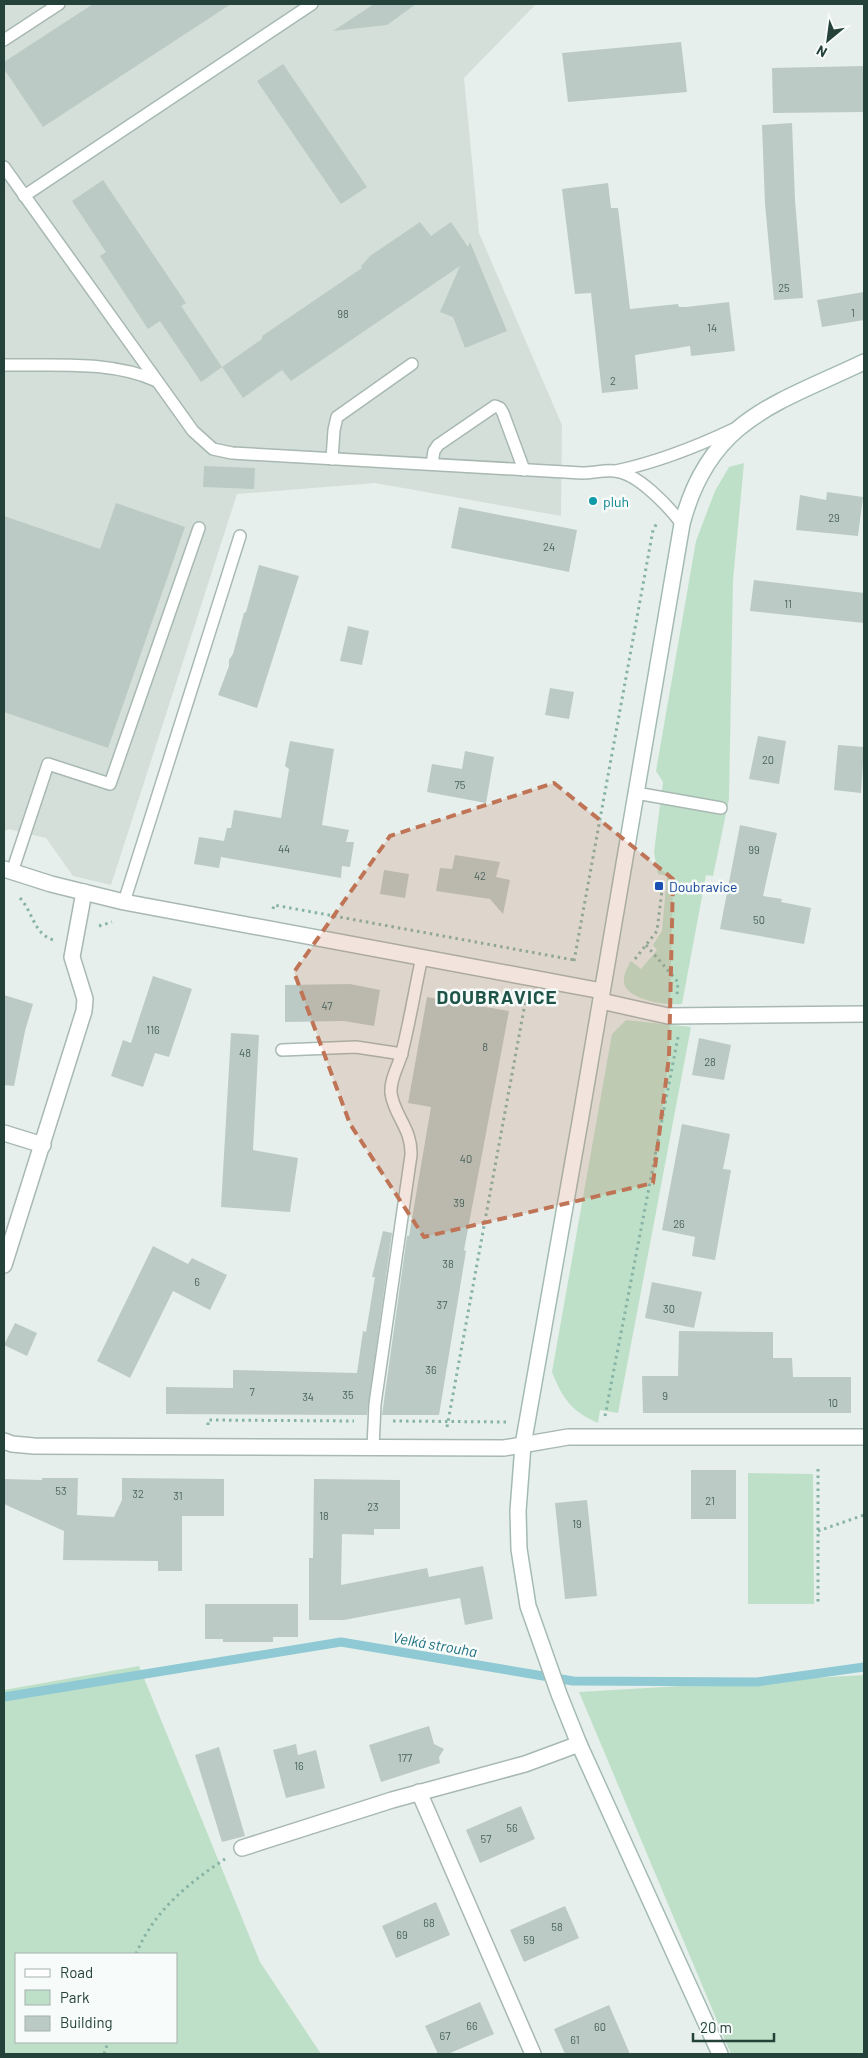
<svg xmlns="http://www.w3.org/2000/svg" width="868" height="2058" font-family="Barlow,sans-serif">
<rect width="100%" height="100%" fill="#e6efeb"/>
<!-- built -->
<polygon fill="#d4dfda" points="4,4 536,4 464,78 479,233 562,425 561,516 375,483 237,494 111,885 73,876 46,838 9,829 4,831"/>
<!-- green -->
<g fill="#bfe0c8" fill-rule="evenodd">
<path d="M744,463l-11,117 -4,219 -16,77 -7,-1 -24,129c-14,2 -55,-4 -58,-21 -1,-8 3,-15 7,-22l10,8 16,-19 -4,-5 9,-14 5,-55 -9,-2 -4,-22 9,-70 -7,-11 40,-230 19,-50 14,-24z"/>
<path d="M626,1020l65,7 -73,386 -18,-3 -2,13c-27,-12 -35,-24 -46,-51l60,-338z"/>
<polygon points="748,1473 813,1474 814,1604 748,1604"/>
<path d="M139,1666l121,296 61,92h-317v-364zM176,1954v88h-160v-88z"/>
<polygon points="864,1675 864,2054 731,2054 579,1692"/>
</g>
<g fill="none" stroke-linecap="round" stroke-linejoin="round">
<!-- stream -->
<polyline stroke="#8ec9d4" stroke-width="9" points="4,1697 341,1642 573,1681 757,1682 864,1667"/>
</g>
<!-- building -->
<g fill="#bbcac4">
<polygon points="93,4 231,4 43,127 4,69 4,62"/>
<polygon points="374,4 416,4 387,25 333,31"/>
<polygon points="681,42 687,92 568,102 562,53"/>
<polygon points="283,64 367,187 341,204 257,81"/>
<polygon points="864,66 864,112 773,113 772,68"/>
<polygon points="792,123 795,200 803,298 774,300 765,204 762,125"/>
<polygon points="103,180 186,303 181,306 222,367 201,382 160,321 148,329 100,256 106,252 72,201"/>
<polygon points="608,183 611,208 618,208 630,309 678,304 679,307 686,307 729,302 735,351 691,356 690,346 635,355 638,389 602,393 591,293 575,294 562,189"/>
<polygon points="420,222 431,236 451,222 468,247 470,242 507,331 465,348 453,317 440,312 460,266 291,381 282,370 243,398 222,367 262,339 262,336 362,268 361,266 370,256"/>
<polygon points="864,292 864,320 822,327 817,300"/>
<polygon points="204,466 255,468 254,489 203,487"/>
<polygon points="827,492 863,497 858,536 796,530 800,495 826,500"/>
<polygon points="116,503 185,527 108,748 4,712 4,516 100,549"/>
<polygon points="459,507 577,530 569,572 451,548"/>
<polygon points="259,565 299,576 257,708 218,695 229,666 229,660 233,654 244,613 246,612"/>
<polygon points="754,580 864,593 864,623 750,611"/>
<polygon points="348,626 369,631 362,665 340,661"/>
<polygon points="550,688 574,692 569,719 545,715"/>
<polygon points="758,736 786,741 779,784 749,779"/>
<polygon points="290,741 334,749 322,825 349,830 346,842 354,842 350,867 342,866 341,878 221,857 219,868 194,864 199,837 224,841 227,828 231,828 234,810 281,818 289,769 285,766"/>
<polygon points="838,745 864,747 861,793 834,790"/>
<polygon points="465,751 494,757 486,803 427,792 432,764 462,769"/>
<polygon points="740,825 777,833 763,896 782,899 781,902 811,908 804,944 720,929"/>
<polygon points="455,855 500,862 496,877 510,880 503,914 490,899 436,891 440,868 452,869"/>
<polygon points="384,870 409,874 405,898 380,894"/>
<polygon points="153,976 192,989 169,1057 155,1053 143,1087 111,1076 123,1040 131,1043"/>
<polygon points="350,984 380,990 374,1026 344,1021 285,1022 285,985"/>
<polygon points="4,995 33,1004 25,1031 14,1086 4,1085"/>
<polygon points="427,997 509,1011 464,1250 466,1251 439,1415 382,1415 407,1236 409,1236 431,1107 408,1103"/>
<polygon points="231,1033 259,1035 253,1150 298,1158 290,1212 221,1207"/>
<polygon points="699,1038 731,1045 724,1080 692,1075"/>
<polygon points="682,1124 730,1134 723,1169 731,1170 715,1260 692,1256 695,1237 662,1230"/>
<polygon points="383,1231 392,1233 367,1415 166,1414 166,1387 233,1388 233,1370 357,1373 363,1331 366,1332 375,1277 372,1277"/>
<polygon points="153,1246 188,1264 192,1258 227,1275 210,1310 173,1291 130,1378 97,1361"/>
<polygon points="652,1282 702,1292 694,1328 645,1318"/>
<polygon points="15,1323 37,1333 27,1356 4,1345"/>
<polygon points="679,1331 773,1332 773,1358 792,1358 793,1377 851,1377 851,1413 643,1413 642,1376 678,1376"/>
<rect x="691" y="1470" width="45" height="49"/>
<polygon points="42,1478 78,1478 77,1515 114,1517 122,1500 122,1478 224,1479 224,1516 182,1516 182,1571 158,1571 158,1561 63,1560 64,1531 4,1504 4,1479 42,1480"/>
<polygon points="314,1479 400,1480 400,1529 374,1529 374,1535 342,1534 341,1585 427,1568 429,1577 483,1566 493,1619 465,1625 460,1598 344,1620 309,1620 309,1558 313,1558"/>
<polygon points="587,1500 597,1596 565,1599 555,1503"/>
<polygon points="205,1604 298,1604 298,1637 273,1637 273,1642 223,1642 223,1639 205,1639"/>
<polygon points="429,1726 434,1744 444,1749 439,1757 440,1763 381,1782 369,1745"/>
<polygon points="296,1744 298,1755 316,1750 325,1788 286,1798 273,1750"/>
<polygon points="219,1747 245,1836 222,1842 195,1755"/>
<polygon points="521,1806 535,1839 480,1863 466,1830"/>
<polygon points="436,1902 450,1935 396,1958 382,1926"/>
<polygon points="565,1906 579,1938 524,1962 510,1930"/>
<polygon points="480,2002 494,2034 448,2054 438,2054 425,2026"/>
<polygon points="609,2005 630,2054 565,2054 554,2029"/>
</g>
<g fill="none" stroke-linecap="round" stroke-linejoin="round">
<defs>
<g id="lane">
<polyline points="4,40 59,4"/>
<path d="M4,167l189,264 20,18 19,4 350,20c11,0 22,-3 32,-2 23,1 55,36 68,53"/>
<polyline points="24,196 312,4"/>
<path d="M4,365c51,1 106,-5 153,16"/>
<polyline points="332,459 334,430 337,417 412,364"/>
<polyline points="432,464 434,451 438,445 495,406 500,408 503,413 524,470"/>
<path d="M616,471c42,-9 80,-24 118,-42"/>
<polyline points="636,793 721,808"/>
<polyline points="12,872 48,764 110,784 199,528"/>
<polyline points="124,902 240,536"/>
<polyline points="282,1050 356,1047 402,1054"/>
<path d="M373,1447l2,-43 36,-249c1,-27 -17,-39 -20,-62 -1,-15 8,-27 11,-41 8,-31 13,-64 20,-95"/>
</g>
<g id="street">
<polyline points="4,869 51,884 124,902 602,991"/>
<polyline points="601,1001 668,1016 864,1014"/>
<polyline points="4,1133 43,1145"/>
<polyline points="4,1265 84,1011 85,999 72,957 84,892"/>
<polyline points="4,1441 12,1444 34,1446 504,1448 568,1437 864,1437"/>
<polyline points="419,1792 533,2054"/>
<polyline points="242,1848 392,1800 525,1764 579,1744"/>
</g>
<path id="secondary" d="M720,2054l-141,-310 -20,-50 -31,-88 -9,-57 -1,-38 5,-66 58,-329 101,-592c27,-105 94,-120 182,-162"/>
</defs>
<!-- lane casing -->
<use href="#lane" stroke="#a8b8b2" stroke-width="14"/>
<!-- street casing -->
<use href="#street" stroke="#a8b8b2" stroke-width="18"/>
<!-- secondary casing -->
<use href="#secondary" stroke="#a4bbb3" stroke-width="18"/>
<!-- path -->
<g stroke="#86b3a5" stroke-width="3" stroke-dasharray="2.5 4" stroke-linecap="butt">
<path d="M20,898c13,14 14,37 34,42"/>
<polyline points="273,909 274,905 574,960"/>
<polyline points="99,926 112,922"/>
<polyline points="646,945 678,982 677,995"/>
<polyline points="635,959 657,931 663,882"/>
<polyline points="574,961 653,530 657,523"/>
<polyline points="605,1416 678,1037"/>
<polyline points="393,1421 507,1422"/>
<polyline points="208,1425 208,1420 354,1421"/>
<polyline points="447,1427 526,998"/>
<polyline points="818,1469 818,1605"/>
<polyline points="818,1531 864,1515"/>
<path d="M136,1954c18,-43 51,-70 89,-95"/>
<polyline points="104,2054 108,2042"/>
</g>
<!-- lane -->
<use href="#lane" stroke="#fff" stroke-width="11"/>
<!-- street -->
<use href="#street" stroke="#fff" stroke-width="15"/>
<!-- secondary -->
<use href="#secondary" stroke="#fff" stroke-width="15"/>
</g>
<!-- marked area -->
<path fill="#c07456" fill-opacity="0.2" stroke="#c07456" stroke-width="4" stroke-dasharray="10 6" stroke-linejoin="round" d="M554,783l119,96 -4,178 -16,126 -229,54 -74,-113 -56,-152 96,-136z"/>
<!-- markers -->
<circle fill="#0f9aa8" stroke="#f7fbf9" stroke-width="2" cx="593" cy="501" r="5"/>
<rect fill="#1a4fb4" stroke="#f7fbf9" stroke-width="2" x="654" y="881" width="10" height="10" rx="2.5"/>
<g text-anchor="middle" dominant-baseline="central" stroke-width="5" stroke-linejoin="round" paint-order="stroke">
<!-- number labels -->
<g font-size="11" fill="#4a645c">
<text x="784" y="287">25</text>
<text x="853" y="312">1</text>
<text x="343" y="313">98</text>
<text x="712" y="327">14</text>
<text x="613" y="380">2</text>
<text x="834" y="517">29</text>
<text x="549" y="546">24</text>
<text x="788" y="603">11</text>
<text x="768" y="759">20</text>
<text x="460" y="784">75</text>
<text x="284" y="848">44</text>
<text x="754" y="849">99</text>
<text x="480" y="875">42</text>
<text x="759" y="919">50</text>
<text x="327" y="1005">47</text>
<text x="153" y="1029">116</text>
<text x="485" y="1046">8</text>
<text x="245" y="1052">48</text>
<text x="710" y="1061">28</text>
<text x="466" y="1158">40</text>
<text x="459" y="1202">39</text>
<text x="679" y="1223">26</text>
<text x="448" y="1263">38</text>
<text x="197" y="1281">6</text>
<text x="442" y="1304">37</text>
<text x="669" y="1308">30</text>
<text x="431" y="1369">36</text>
<text x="252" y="1391">7</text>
<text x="348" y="1394">35</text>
<text x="665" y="1395">9</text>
<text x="308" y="1396">34</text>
<text x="833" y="1402">10</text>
<text x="61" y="1490">53</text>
<text x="138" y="1493">32</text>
<text x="178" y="1495">31</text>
<text x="710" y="1500">21</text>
<text x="373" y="1506">23</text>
<text x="324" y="1515">18</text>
<text x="577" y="1523">19</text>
<text x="405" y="1757">177</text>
<text x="299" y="1765">16</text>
<text x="512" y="1827">56</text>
<text x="486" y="1838">57</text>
<text x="429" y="1922">68</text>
<text x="557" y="1926">58</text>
<text x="402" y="1934">69</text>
<text x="529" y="1939">59</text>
<text x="472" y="2025">66</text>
<text x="600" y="2026">60</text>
<text x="445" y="2035">67</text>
<text x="575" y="2039">61</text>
</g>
<!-- culture labels -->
<g font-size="14" fill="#0d838f" stroke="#f7fbf9" text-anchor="start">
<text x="603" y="501">pluh</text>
</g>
<!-- transit labels -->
<g font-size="14" fill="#164399" stroke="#f7fbf9" text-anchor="start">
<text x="669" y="886">Doubravice</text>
</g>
<!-- water labels -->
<g font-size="15" font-style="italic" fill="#1c6f80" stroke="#f7fbf9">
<text transform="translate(435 1644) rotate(10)">Velká strouha</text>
</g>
<!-- district labels -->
<g font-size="19" font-weight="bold" letter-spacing="1" fill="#1f5548" stroke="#f7fbf9">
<text x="497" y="996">DOUBRAVICE</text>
</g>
</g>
<!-- border -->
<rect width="868" height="2058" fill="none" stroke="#24423a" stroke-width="10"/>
<!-- legend -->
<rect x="15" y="1953" width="162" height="90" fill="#f7fbf9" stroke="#a3b1ad"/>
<rect x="25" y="1969" width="25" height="8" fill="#ffffff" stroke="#a3b1ad"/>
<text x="60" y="1978" font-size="15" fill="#24423a">Road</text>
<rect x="25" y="1990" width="25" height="15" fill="#bfe0c8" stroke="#a3b1ad"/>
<text x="60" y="2003" font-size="15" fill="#24423a">Park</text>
<rect x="25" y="2016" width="25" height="15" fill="#bbcac4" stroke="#a3b1ad"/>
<text x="60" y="2028" font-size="15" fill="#24423a">Building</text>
<!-- north arrow -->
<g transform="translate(828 40) rotate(209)" stroke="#f7fbf9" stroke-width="4" paint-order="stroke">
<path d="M0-4L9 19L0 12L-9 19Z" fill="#24423a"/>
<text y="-8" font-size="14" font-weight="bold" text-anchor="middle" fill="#24423a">N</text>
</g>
<!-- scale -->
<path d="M693 2033v8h81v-8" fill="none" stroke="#24423a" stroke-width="2.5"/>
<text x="700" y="2033" font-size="15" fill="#24423a" stroke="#f7fbf9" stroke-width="4" paint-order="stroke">20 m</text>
</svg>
